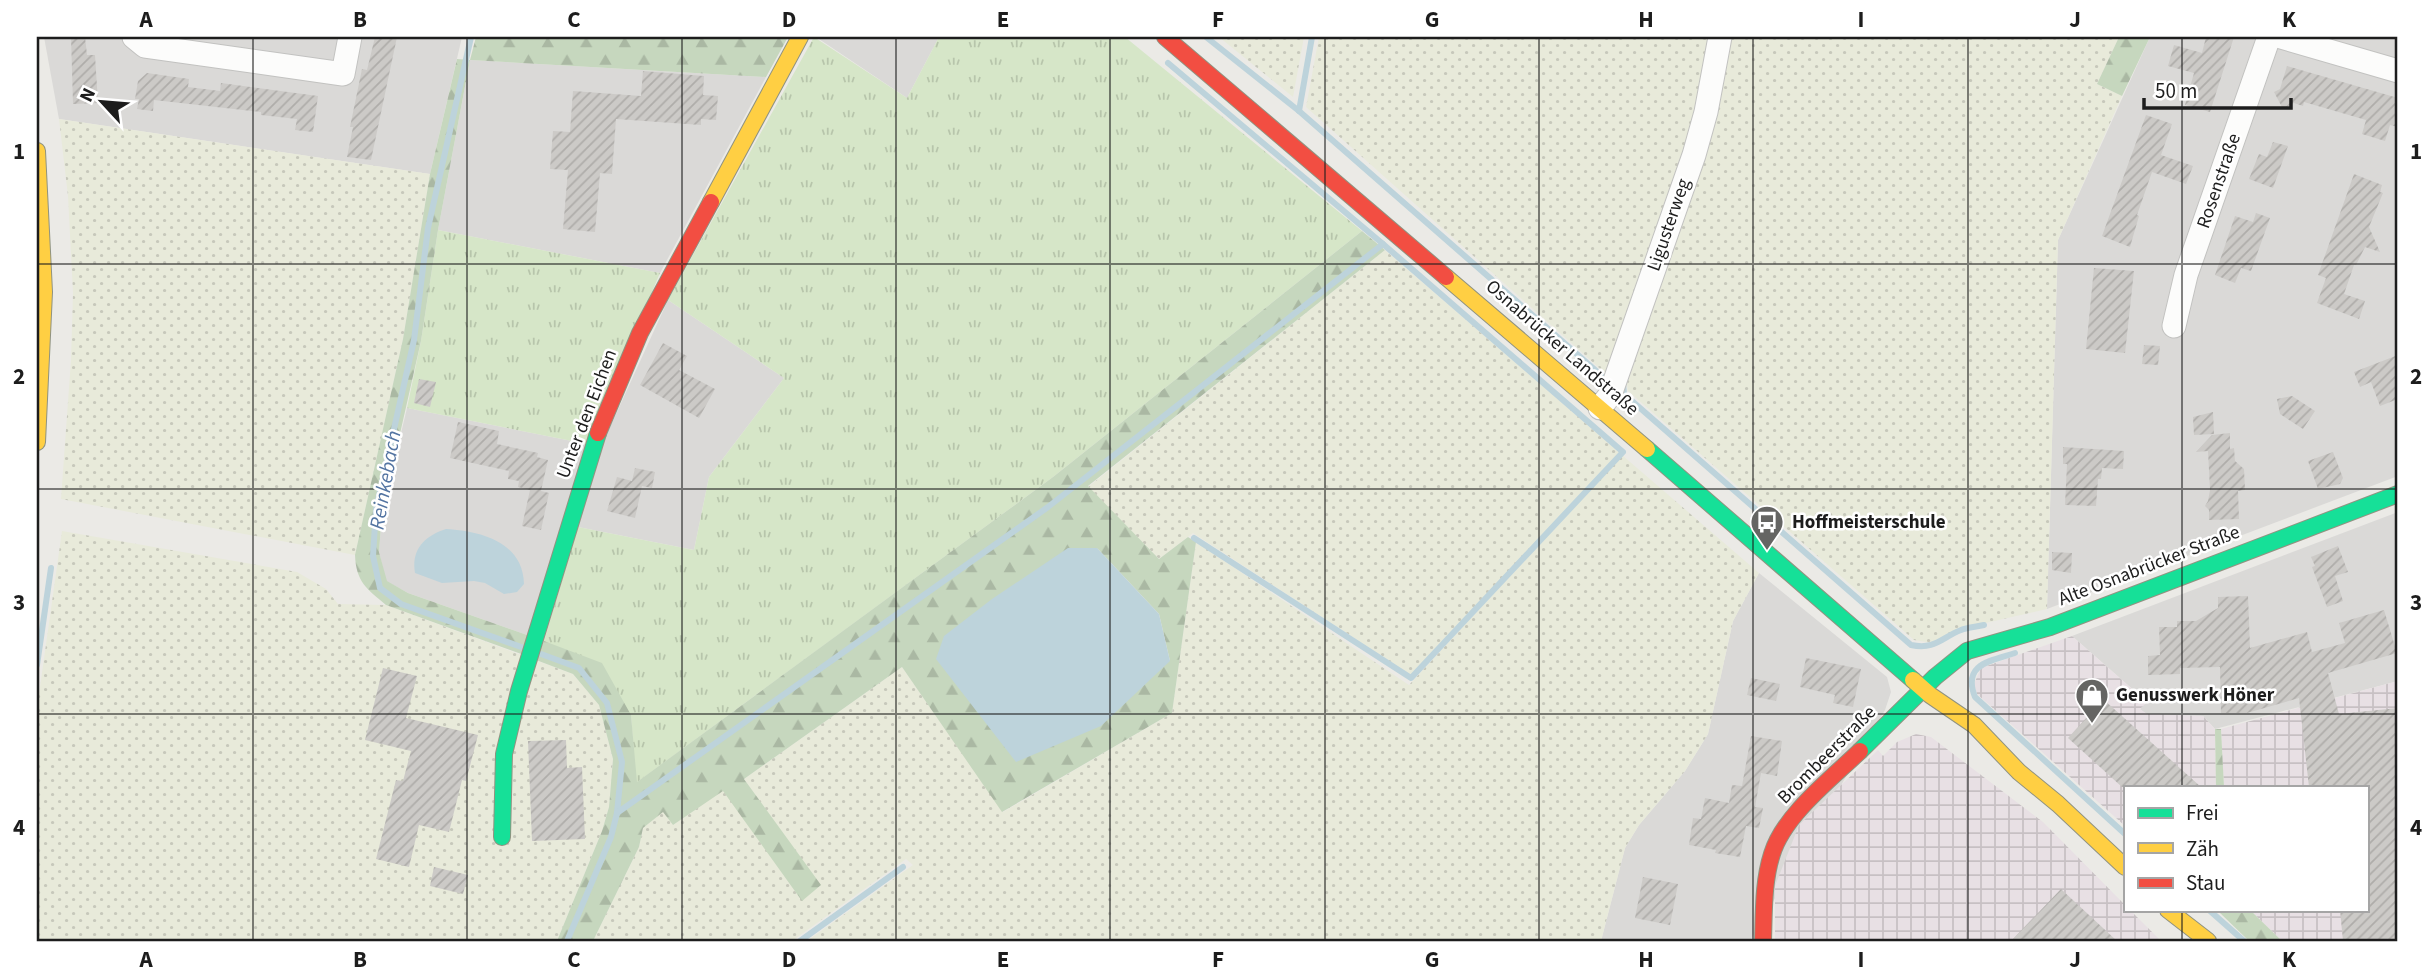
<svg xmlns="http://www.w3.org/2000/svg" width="2435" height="978" font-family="'Source Sans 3',sans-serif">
<defs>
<pattern id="industrial-grid" width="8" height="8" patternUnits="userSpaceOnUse" patternTransform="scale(1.75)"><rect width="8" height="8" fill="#e8e0e4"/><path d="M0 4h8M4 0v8" fill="none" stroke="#c7c0c3"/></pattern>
<pattern id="farmland-dots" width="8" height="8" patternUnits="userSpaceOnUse" patternTransform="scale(1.75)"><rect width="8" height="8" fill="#e8eada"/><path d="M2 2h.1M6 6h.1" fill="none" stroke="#c7c8bb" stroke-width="1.8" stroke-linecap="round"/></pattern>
<pattern id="grass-tufts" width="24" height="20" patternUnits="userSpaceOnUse" patternTransform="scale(1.75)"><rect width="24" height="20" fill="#d6e6c8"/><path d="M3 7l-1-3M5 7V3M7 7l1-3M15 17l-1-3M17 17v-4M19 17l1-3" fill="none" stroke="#b7c5ab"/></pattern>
<pattern id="forest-firs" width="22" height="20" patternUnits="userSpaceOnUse" patternTransform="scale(1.75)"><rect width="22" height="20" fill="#c6d7be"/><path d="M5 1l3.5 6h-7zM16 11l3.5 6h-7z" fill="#aab8a3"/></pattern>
<pattern id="building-hatch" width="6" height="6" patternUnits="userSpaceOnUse" patternTransform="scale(1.75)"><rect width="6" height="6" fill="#cccac7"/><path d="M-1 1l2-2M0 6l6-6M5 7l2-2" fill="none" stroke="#afadaa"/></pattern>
</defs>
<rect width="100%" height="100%" fill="#ebeae6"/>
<!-- residential -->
<g fill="#dad9d7">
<polygon points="44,37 462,37 430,174 59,119"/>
<polygon points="816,37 939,37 907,98"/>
<polygon points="2150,37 2398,37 2398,476 2047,609 2058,240"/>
<polygon points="470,60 766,77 660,273 438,230"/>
<polygon points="668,300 784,378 709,477 694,550 578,527 601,447"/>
<polygon points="407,408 587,444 530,636 408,593 386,581 379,552 382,513"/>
<polygon points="2398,512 2398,681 2215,729 2203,716 2147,714 2140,710 2146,701 2072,636"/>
<polygon points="1759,573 1887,677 1891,692 1885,710 1750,941 1601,941 1625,848 1639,825 1685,771 1708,734 1733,621"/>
</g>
<!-- industrial -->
<g fill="url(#industrial-grid)">
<polygon points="2072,636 2147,702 2140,709 2147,714 2203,716 2215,729 2216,787 2125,787 2125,826 1977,694 1974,684 1981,668"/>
<polygon points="2398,681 2398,941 2282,941 2250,910 2367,910 2367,787 2224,787 2221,729"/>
<polygon points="1916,734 1931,737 2043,822 2125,905 2125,910 2130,910 2161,941 1775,941 1775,886 1799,825 1878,750 1883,756 1897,742"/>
</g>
<!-- farmland -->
<g fill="url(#farmland-dots)">
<polygon points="1219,37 1304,37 1293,97"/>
<polygon points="1319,37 1711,37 1682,164 1606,374 1306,107"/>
<polygon points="1728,37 2119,37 2097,84 2122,96 2058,240 2047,609 1959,629 1932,643 1914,640 1628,391 1627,384 1716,121"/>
<polygon points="59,119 430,174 403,339 355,555 61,499 71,360 73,293 68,196"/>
<polygon points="1385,250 1620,453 1411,675 1193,533 1159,559 1088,487"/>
<polygon points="1622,455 1759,573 1733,621 1708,734 1685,771 1639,825 1625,848 1601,941 807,941 913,865 906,859 792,941 593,941 639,847 643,828 663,811 673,825 723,790 802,900 820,886 744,779 902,667 1003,812 1172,713 1196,542 1409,685"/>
<polygon points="62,531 297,572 326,589 338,604 386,605 573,674 599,705 613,759 609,807 602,831 557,941 37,941 37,708"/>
</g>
<!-- grass -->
<g fill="url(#grass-tufts)">
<polygon points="814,37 907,98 939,37 1125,37 1362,231 1053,477 636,783 631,715 544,641 578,527 694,550 709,477 784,378 668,300"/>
<polygon points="438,230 660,273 587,444 407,408 421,341"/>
</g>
<!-- forest -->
<g fill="url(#forest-firs)" fill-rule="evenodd">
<path d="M476,37h312l-22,40 -296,-17 -32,170 -17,111 -39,172 -3,39 8,29 21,12 122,43 -6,19 -138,-50c-19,-16 -30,-23 -31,-50l48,-216 27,-165 27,-115 13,1z"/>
<polygon points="2119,37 2150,37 2122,96 2097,84"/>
<path d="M1362,231l23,19 -297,236 71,73 29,-22 8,5 -24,171 -170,99 -100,-145 -158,112 77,106 -19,16 -79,-110 -50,34 -10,-13 -20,16 -4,19 -46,94h-36l45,-110 7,-24 4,-48 -14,-54 -26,-31 -37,-14 8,-19 58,22 29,52 6,67 416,-305zM1097,548l62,66 11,47z"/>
<polygon points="2215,729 2221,729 2224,787 2216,787"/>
<polygon points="2219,910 2250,910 2282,941 2249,941 2220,913"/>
</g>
<!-- water -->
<g fill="#bdd3db">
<path d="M446,529c35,2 77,13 78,55l-7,8 -13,2 -19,-11 -11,-2 -32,2 -27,-10c-4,-23 9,-37 31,-44z"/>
<polygon points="1068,548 1097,548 1159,614 1170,661 1101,726 1016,762 936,659 944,636 992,599"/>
</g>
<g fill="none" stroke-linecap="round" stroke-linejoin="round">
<!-- stream -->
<g stroke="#bdd3db" stroke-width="6">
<polyline points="471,37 428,228 414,340 376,509 373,556 380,588 401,604 524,648"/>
<polyline points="1206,37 1299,111 1602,376"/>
<polyline points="1168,63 1383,244 1623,452 1411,678 1194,538"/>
<polyline points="1299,111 1312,37"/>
<path d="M1623,383l1,11 287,251c24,5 30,-7 50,-15 7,-3 15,-3 23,-5"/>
<path d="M2015,653c-25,8 -53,11 -40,44l150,137"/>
<polyline points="541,654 579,668 607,703 622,762 617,813 611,837 567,941"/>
<polyline points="37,665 51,568"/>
<polyline points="617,813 1048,507 1383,244"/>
<polyline points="2209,910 2244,941"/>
<polyline points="800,941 903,867"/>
</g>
</g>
<!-- building -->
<g fill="url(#building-hatch)">
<polygon points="71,37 85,37 87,55 95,55 98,103 73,104"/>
<polygon points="375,37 397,37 371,160 347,157 353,127 350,127 362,69 367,70"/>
<polygon points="2206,37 2234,37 2210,112 2185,105 2194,73 2168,66 2174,45 2202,53"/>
<polygon points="2287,66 2398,98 2398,127 2390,125 2385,141 2362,134 2366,120 2304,102 2303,106 2294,103 2283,109 2274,92 2280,89"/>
<polygon points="643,71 704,76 703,95 718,96 716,120 701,119 701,125 616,119 612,174 600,173 595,232 563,229 568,170 550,169 553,131 570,132 573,91 641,96"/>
<polygon points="147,73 189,79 188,87 220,91 221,83 318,96 313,132 295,130 297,119 261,115 261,112 154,100 153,111 137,109 139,99 135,99 138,81"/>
<polygon points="2146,115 2172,124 2161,155 2193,166 2186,184 2152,172 2137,215 2139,216 2130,247 2102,236"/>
<polygon points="2273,142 2288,146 2273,188 2249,179 2259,154 2267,157"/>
<polygon points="2354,174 2382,185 2380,192 2383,193 2369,227 2380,252 2365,247 2356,265 2354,265 2344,294 2365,301 2359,319 2317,303 2326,278 2318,275"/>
<polygon points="2256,213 2270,218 2251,271 2241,268 2235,283 2215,275 2235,216 2253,222"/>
<polygon points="2094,268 2134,271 2125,353 2086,349"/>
<polygon points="663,343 687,356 679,370 715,389 699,418 640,385"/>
<polygon points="2144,345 2160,346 2158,365 2142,364"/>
<polygon points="2398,355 2398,399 2380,406 2371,382 2360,387 2354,372"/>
<polygon points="419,379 436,382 430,407 414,403"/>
<polygon points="2292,396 2315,411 2303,429 2280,414 2277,399"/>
<polygon points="2213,412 2214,434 2194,435 2193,417"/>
<polygon points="458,422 499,431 497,444 538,453 537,457 548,460 541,491 549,493 541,530 522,526 530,490 518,487 519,481 508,479 509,471 450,458"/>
<polygon points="2230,433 2230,449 2234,448 2235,461 2244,469 2245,490 2238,491 2239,519 2209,520 2209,510 2205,506 2208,501 2210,490 2208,451 2196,452 2212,435"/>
<polygon points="2063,447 2124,451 2123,469 2102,468 2101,479 2098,479 2096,506 2065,505 2067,464 2063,464"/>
<polygon points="2333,452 2343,478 2340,484 2318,489 2308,461"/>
<polygon points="635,468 655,472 652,488 642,486 635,518 607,511 617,477 632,481"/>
<polygon points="2338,546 2348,572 2335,576 2343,601 2327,607 2312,567 2315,566 2311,557"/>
<polygon points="2052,552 2072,553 2071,573 2052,570"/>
<polygon points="2248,596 2250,648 2307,632 2312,652 2345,643 2339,623 2384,610 2397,653 2328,673 2339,714 2398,708 2398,941 2343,941 2340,910 2367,910 2367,787 2309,787 2299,698 2247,713 2221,713 2220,667 2180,668 2180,674 2148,675 2148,656 2160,655 2159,627 2177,627 2177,621 2196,621 2218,608 2218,597"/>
<polygon points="1806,658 1861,669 1853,707 1833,703 1835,695 1800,687"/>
<polygon points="383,668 417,676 406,718 478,735 466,781 462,780 449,832 419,825 409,867 376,859 396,780 403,781 411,751 365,740"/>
<polygon points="1751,678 1780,684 1776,701 1747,695"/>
<polygon points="2093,690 2103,699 2201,787 2122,787 2068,738 2088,716 2078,707"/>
<polygon points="1751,736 1782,741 1777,776 1761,773 1755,807 1763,808 1759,828 1746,826 1740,857 1715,853 1716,850 1689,845 1693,818 1701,819 1705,798 1729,803 1732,785 1742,786"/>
<polygon points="566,740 567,768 582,767 585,839 532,841 528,741"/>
<polygon points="434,867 468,875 463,894 430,886"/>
<polygon points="1643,877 1678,884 1670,925 1635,918"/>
<polygon points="2061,889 2117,941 2011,941"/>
</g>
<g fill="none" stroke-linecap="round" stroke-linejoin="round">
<defs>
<g id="street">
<polyline points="134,37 145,46 343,74 350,37"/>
<polyline points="2281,37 2398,71"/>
<polyline points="2174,326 2186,275 2269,37"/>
<polyline points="1600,408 1610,395 1694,155 1706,112 1720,37"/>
</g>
<g id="fast">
<polyline points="1647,449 1913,680"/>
<polyline points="1860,751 1935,677 1967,651 2050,627 2398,494"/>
<polyline points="502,837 504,754 519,691 598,433"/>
</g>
<g id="slow">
<polyline points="37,151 44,292 37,442"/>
<polyline points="711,202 800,37"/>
<polyline points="1446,277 1647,449"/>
<polyline points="1913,680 1930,695 1974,725 2019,772 2058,804 2125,867"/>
<polyline points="2168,910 2208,941"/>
</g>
<g id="jam">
<polyline points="1165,37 1446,277"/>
<polyline points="598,433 640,333 711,202"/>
<path d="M1763,941c1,-29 0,-59 9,-87 12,-39 59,-75 88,-103"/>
</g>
</defs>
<!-- street casing -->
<use href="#street" stroke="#c2c2c0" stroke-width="25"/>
<!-- fast casing -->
<use href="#fast" stroke="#909380" stroke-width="18"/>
<!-- slow casing -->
<use href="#slow" stroke="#909380" stroke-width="18"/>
<!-- jam casing -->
<use href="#jam" stroke="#909380" stroke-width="18"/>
<!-- street -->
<use href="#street" stroke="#fcfcfb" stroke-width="23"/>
<!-- fast -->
<use href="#fast" stroke="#16e098" stroke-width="16"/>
<!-- slow -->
<use href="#slow" stroke="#ffcf43" stroke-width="16"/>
<!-- jam -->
<use href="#jam" stroke="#f24e42" stroke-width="16"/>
</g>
<!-- grid -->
<path fill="none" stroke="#1d1d1d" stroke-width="2" stroke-opacity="0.55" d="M253,37v904M467,37v904M682,37v904M896,37v904M1110,37v904M1325,37v904M1539,37v904M1753,37v904M1968,37v904M2182,37v750M37,264h2361M37,489h2361M37,714h2361M2182,910v31"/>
<!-- icons -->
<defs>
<symbol id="bus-pin" viewBox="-11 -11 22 30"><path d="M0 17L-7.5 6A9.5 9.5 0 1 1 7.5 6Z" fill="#656563" stroke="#fff"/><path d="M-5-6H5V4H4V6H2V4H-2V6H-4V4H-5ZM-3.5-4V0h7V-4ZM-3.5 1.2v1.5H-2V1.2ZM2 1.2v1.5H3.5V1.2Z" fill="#fff"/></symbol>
<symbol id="shop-pin" viewBox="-11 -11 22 30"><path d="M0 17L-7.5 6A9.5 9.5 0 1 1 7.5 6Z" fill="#656563" stroke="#fff"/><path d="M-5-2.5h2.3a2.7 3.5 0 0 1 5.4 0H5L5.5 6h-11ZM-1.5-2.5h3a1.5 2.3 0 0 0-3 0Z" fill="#fff"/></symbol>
</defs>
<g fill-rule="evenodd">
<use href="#bus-pin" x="1748" y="503" width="38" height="52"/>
<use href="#shop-pin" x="2073" y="676" width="38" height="52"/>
</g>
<g text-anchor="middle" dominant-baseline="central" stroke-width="5" stroke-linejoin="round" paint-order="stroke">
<!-- street labels -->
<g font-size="19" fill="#1d1d1d" stroke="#fff">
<text transform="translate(2219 181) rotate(-71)">Rosenstraße</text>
<text transform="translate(1669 225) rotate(-71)">Ligusterweg</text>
<text transform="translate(1562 348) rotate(41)">Osnabrücker Landstraße</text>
<text transform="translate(587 414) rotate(-69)">Unter den Eichen</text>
<text transform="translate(2149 566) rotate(-21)">Alte Osnabrücker Straße</text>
<text transform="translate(1827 755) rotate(-45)">Brombeerstraße</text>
</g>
<!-- poi labels -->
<g font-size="19" font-weight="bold" fill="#1d1d1d" stroke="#fff" text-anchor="start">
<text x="1792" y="522">Hoffmeisterschule</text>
<text x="2116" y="695">Genusswerk Höner</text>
</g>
<!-- water labels -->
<g font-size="21" font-style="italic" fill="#5475a2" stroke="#fff">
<text transform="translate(385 480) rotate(-80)">Reinkebach</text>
</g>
</g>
<!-- border -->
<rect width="2435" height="978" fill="none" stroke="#ffffff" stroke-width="77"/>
<!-- legend -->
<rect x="2124" y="786" width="245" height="126" fill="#ffffff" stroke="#a5a5a5" stroke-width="2"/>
<rect x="2138" y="808" width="35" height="10" fill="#16e098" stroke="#a5a5a5" stroke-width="2"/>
<text x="2186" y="820" font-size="21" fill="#1d1d1d">Frei</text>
<rect x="2138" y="843" width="35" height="10" fill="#ffcf43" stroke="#a5a5a5" stroke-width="2"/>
<text x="2186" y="856" font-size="21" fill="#1d1d1d">Zäh</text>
<rect x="2138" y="878" width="35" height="10" fill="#f24e42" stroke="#a5a5a5" stroke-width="2"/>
<text x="2186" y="890" font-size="21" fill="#1d1d1d">Stau</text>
<!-- north arrow -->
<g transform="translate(102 102) rotate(296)" stroke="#ffffff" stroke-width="5" paint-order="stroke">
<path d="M0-5L12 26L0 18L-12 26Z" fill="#1d1d1d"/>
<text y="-10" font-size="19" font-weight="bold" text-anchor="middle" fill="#1d1d1d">N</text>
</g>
<!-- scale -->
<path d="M2144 98v10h147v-10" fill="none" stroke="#1d1d1d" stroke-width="3.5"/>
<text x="2155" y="98" font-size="21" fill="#1d1d1d" stroke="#ffffff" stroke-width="5" paint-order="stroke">50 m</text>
<rect x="38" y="38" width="2358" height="902" fill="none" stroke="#1d1d1d" stroke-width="2.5"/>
<g font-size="23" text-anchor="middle" font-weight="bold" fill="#1d1d1d">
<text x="146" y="27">A</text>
<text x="360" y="27">B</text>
<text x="574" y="27">C</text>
<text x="789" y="27">D</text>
<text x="1003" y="27">E</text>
<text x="1218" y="27">F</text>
<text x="1432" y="27">G</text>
<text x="1646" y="27">H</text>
<text x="1861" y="27">I</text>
<text x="2075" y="27">J</text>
<text x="2289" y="27">K</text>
<text x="19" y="159">1</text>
<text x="2416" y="159">1</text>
<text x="19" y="384">2</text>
<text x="2416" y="384">2</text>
<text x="19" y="610">3</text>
<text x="2416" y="610">3</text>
<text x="19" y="835">4</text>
<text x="2416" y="835">4</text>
<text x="146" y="967">A</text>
<text x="360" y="967">B</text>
<text x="574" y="967">C</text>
<text x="789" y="967">D</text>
<text x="1003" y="967">E</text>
<text x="1218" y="967">F</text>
<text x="1432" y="967">G</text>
<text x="1646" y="967">H</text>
<text x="1861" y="967">I</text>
<text x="2075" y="967">J</text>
<text x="2289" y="967">K</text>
</g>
</svg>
